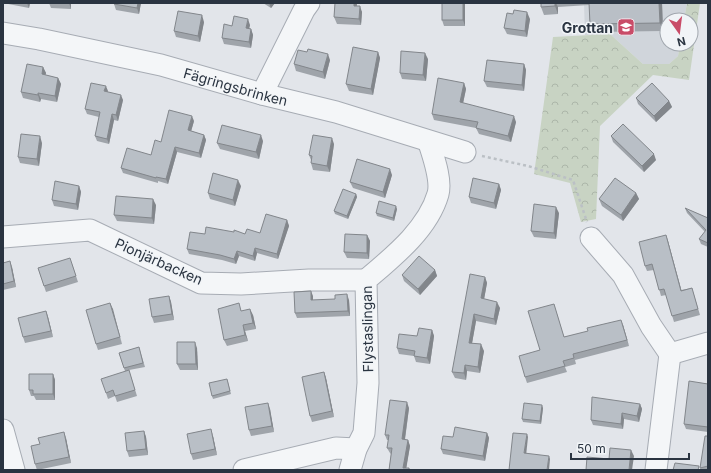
<svg xmlns="http://www.w3.org/2000/svg" width="711" height="473" font-family="Inter,sans-serif">
<defs>
<pattern id="forest-crowns" width="20" height="18" patternUnits="userSpaceOnUse"><rect width="20" height="18" fill="#c8d3c3"/><path d="M2 6a3 3 0 1 1 6 0M12 15a3 3 0 1 1 6 0" fill="none" stroke="#acb6a9"/></pattern>
</defs>
<rect width="100%" height="100%" fill="#e2e5ea"/>
<!-- built -->
<polygon fill="#d0d5db" points="584,3 687,3 684,20 667,20 667,44 680,44 678,56 669,64 643,64 610,34 585,35"/>
<!-- forest -->
<polygon fill="url(#forest-crowns)" points="687,3 700,3 689,80 653,75 600,126 596,219 581,222 570,183 534,174 553,37 610,34 643,64 669,64 678,56 680,44 691,44 691,20 684,20"/>
<g fill="none" stroke-linecap="round" stroke-linejoin="round">
<defs>
<g id="minor">
<path id="s1" d="M3,33l36,6 122,26 101,29 74,18 129,40"/>
<polyline points="262,94 304,10 309,3"/>
<polyline points="3,237 90,230 201,283 241,284 309,280 366,280"/>
<polyline points="591,238 623,275 651,326 670,354 656,470"/>
<polyline points="670,354 708,343"/>
<polyline points="3,430 14,470"/>
<polyline points="244,470 336,448 356,449"/>
<path d="M350,470l6,-21 8,-16 4,-50 -2,-103c27,-23 62,-51 72,-86 4,-14 -5,-38 -9,-51"/>
</g>
</defs>
<!-- minor casing -->
<use href="#minor" stroke="#a7acb4" stroke-width="23"/>
<!-- path -->
<polyline stroke="#bbc0c5" stroke-width="2.5" stroke-dasharray="3 3" stroke-linecap="butt" points="482,156 528,166 573,180 587,222"/>
<!-- minor -->
<use href="#minor" stroke="#f4f6f8" stroke-width="21"/>
</g>
<!-- wall -->
<g fill="#9fa4aa">
<polygon points="3,3 30,3 29,8"/>
<polygon points="49,3 71,3 71,9 51,8"/>
<polygon points="141,3 139,14 116,10 114,4"/>
<polygon points="263,3 275,3 271,8"/>
<polygon points="335,3 357,3 357,6 362,12 361,25 337,24 334,17"/>
<polygon points="465,3 465,26 444,26 442,20"/>
<polygon points="541,3 662,3 663,31 593,32 590,24 589,5 558,7 558,14 544,15 541,7"/>
<polygon points="530,19 527,37 507,34 504,28"/>
<polygon points="204,22 200,42 176,37 174,31"/>
<polygon points="250,25 249,28 251,29 253,35 251,48 224,44 222,38 232,26"/>
<polygon points="378,52 380,58 373,95 349,91 346,84"/>
<polygon points="428,59 426,81 402,79 400,73"/>
<polygon points="330,60 325,79 296,71 294,64"/>
<polygon points="524,64 526,70 524,91 487,87 484,81"/>
<polygon points="43,67 46,73 45,75 58,78 61,84 57,102 41,99 40,102 23,98 21,92"/>
<polygon points="464,83 466,89 463,103 516,122 511,142 479,134 476,128 434,120 432,114"/>
<polygon points="108,92 123,100 118,121 114,120 109,144 97,141 95,136 99,117 87,114 85,109"/>
<polygon points="636,98 669,101 672,107 656,122 638,104"/>
<polygon points="194,121 191,131 204,135 206,140 201,158 177,152 168,184 158,181 158,183 123,173 121,168 151,155 161,142"/>
<polygon points="611,136 656,160 644,172 613,142"/>
<polygon points="263,141 259,159 220,149 217,143"/>
<polygon points="42,143 39,166 20,163 18,157"/>
<polygon points="334,144 330,172 313,170 311,163 311,160 309,155"/>
<polygon points="392,175 385,198 353,188 350,182"/>
<polygon points="499,184 501,190 496,209 471,203 469,197"/>
<polygon points="79,186 81,192 78,210 54,206 52,200"/>
<polygon points="241,186 235,206 210,199 208,193"/>
<polygon points="636,193 639,199 623,221 602,206 599,199"/>
<polygon points="356,194 357,197 348,219 335,214 334,211"/>
<polygon points="156,205 154,224 117,221 114,215"/>
<polygon points="685,208 708,218 708,247 701,244 699,239 705,232 687,213"/>
<polygon points="397,209 394,221 377,216 376,213"/>
<polygon points="559,213 556,239 534,237 531,231"/>
<polygon points="287,220 289,226 278,259 257,253 255,261 239,256 236,264 222,260 189,254 187,249 205,234 234,232 245,234 260,233"/>
<polygon points="367,235 370,241 369,259 347,258 344,252"/>
<polygon points="666,235 668,241 681,290 692,288 700,315 674,322 666,295 661,296 654,270 647,271 645,266"/>
<polygon points="3,263 12,267 16,287 3,290"/>
<polygon points="72,264 78,282 46,292 38,268"/>
<polygon points="435,270 437,276 420,295 404,281 402,275"/>
<polygon points="485,277 487,283 484,299 500,308 496,325 476,321 472,343 484,351 480,373 467,371 466,380 455,378 452,372"/>
<polygon points="169,296 171,302 174,320 154,323 152,317"/>
<polygon points="313,296 313,300 349,300 350,316 297,318 295,313"/>
<polygon points="110,303 122,344 98,350 96,344"/>
<polygon points="554,304 564,337 623,325 629,346 575,360 576,364 565,367 567,372 527,383 525,377 540,350"/>
<polygon points="241,309 241,311 253,315 256,329 245,331 248,341 227,346 224,340"/>
<polygon points="46,311 48,317 53,337 25,343 23,337"/>
<polygon points="432,330 434,336 430,364 416,362 414,356 399,354 397,348 417,336"/>
<polygon points="139,347 145,367 129,370 137,396 117,402 115,396 108,399 106,393 125,371 119,353"/>
<polygon points="197,348 198,370 180,370 177,364"/>
<polygon points="324,372 326,378 334,417 312,422 310,416"/>
<polygon points="53,374 55,380 55,400 36,400 34,396 31,396 29,390"/>
<polygon points="228,382 231,394 213,399 212,396"/>
<polygon points="708,384 708,432 686,429 684,424"/>
<polygon points="640,404 642,409 639,422 624,419 623,429 593,425 591,420"/>
<polygon points="409,408 405,440 408,440 410,446 406,468 409,468 410,470 389,470 391,454 390,453 387,448 389,440 387,440 385,435"/>
<polygon points="543,408 541,424 523,422 522,419"/>
<polygon points="270,409 274,432 251,436 249,430"/>
<polygon points="144,431 146,437 148,455 129,457 127,451"/>
<polygon points="487,433 489,438 485,461 443,454 441,449 453,437"/>
<polygon points="213,436 217,455 193,460 191,454"/>
<polygon points="708,436 708,470 701,470 700,468"/>
<polygon points="66,438 71,463 37,470 35,464"/>
</g>
<!-- shaded-wall -->
<g fill="#82868b">
<polygon points="27,3 30,3 29,8"/>
<polygon points="69,3 71,3 71,9"/>
<polygon points="138,3 141,3 139,14 137,8"/>
<polygon points="269,3 275,3 271,8"/>
<polygon points="354,3 357,3 356,12 354,6"/>
<polygon points="463,3 465,3 465,26 463,20"/>
<polygon points="555,3 556,3 558,7 558,14 555,6"/>
<polygon points="659,3 662,3 663,31 660,23"/>
<polygon points="360,6 362,12 361,25 359,19"/>
<polygon points="527,12 530,19 527,37 525,31"/>
<polygon points="202,15 204,22 200,42 198,36"/>
<polygon points="248,19 250,25 248,34 246,28"/>
<polygon points="251,29 253,35 251,48 249,42"/>
<polygon points="378,52 380,58 373,95 371,89"/>
<polygon points="425,53 428,59 426,81 423,75"/>
<polygon points="328,54 330,60 325,79 323,72"/>
<polygon points="524,64 526,70 524,91 522,85"/>
<polygon points="43,67 46,73 44,81 42,74"/>
<polygon points="58,78 61,84 57,102 55,96"/>
<polygon points="464,83 466,89 462,108 460,102"/>
<polygon points="106,86 108,91 106,97 104,91"/>
<polygon points="38,93 41,99 40,102 38,95"/>
<polygon points="121,95 123,100 118,121 116,115"/>
<polygon points="669,101 672,107 656,122 654,116"/>
<polygon points="112,114 114,120 109,144 107,139"/>
<polygon points="192,116 194,121 190,135 188,130"/>
<polygon points="514,116 516,122 511,142 508,136"/>
<polygon points="204,135 206,140 201,158 199,153"/>
<polygon points="261,135 263,141 259,159 256,152"/>
<polygon points="40,136 42,143 39,166 37,159"/>
<polygon points="332,138 334,144 330,172 327,166"/>
<polygon points="175,147 177,152 168,184 166,179"/>
<polygon points="654,154 656,160 644,172 642,166"/>
<polygon points="390,169 392,175 385,198 383,192"/>
<polygon points="238,180 241,186 235,206 233,200"/>
<polygon points="499,184 501,190 496,209 494,203"/>
<polygon points="79,186 81,192 78,210 76,204"/>
<polygon points="636,193 639,199 623,221 621,215"/>
<polygon points="356,194 357,197 348,219 347,216"/>
<polygon points="153,199 156,205 154,224 152,218"/>
<polygon points="396,206 397,209 394,221 393,218"/>
<polygon points="556,207 559,213 556,239 554,233"/>
<polygon points="287,220 289,226 278,259 277,254"/>
<polygon points="367,235 370,241 369,259 367,253"/>
<polygon points="666,235 668,241 683,296 681,291"/>
<polygon points="255,248 257,253 255,261 253,256"/>
<polygon points="237,251 239,256 236,264 234,259"/>
<polygon points="10,261 12,267 16,287 14,281"/>
<polygon points="435,270 437,276 420,295 418,289"/>
<polygon points="485,277 487,283 483,305 481,298"/>
<polygon points="311,291 313,296 313,305 311,300"/>
<polygon points="347,294 349,300 350,316 348,311"/>
<polygon points="169,296 171,302 174,320 172,314"/>
<polygon points="497,302 500,308 496,325 494,319"/>
<polygon points="110,303 113,309 122,344 120,337"/>
<polygon points="250,309 253,315 256,329 253,323"/>
<polygon points="46,311 48,317 53,337 51,331"/>
<polygon points="474,314 476,321 471,349 469,343"/>
<polygon points="621,320 623,325 629,346 627,340"/>
<polygon points="243,325 245,331 248,341 245,335"/>
<polygon points="432,330 434,336 430,364 427,358"/>
<polygon points="195,342 197,348 198,370 196,364"/>
<polygon points="481,344 484,351 480,373 478,367"/>
<polygon points="465,365 467,371 466,380 464,373"/>
<polygon points="324,372 326,378 334,417 332,411"/>
<polygon points="53,374 55,380 55,400 53,394"/>
<polygon points="407,402 409,408 404,445 402,439"/>
<polygon points="268,403 270,409 274,432 272,426"/>
<polygon points="640,404 642,409 639,422 637,416"/>
<polygon points="542,405 543,408 541,424 540,421"/>
<polygon points="622,413 624,419 623,429 621,424"/>
<polygon points="211,429 213,436 217,455 215,449"/>
<polygon points="144,431 146,437 148,455 146,449"/>
<polygon points="64,432 66,438 71,463 69,457"/>
<polygon points="487,433 489,438 485,461 483,456"/>
<polygon points="527,434 528,437 526,456 524,453"/>
<polygon points="408,440 410,446 406,470 403,468"/>
<polygon points="631,450 634,456 632,470 629,470"/>
<polygon points="549,456 550,459 549,470 547,470"/>
</g>
<!-- building -->
<g fill="#b9bfc6" stroke="#82868b">
<polygon points="114,3 138,3 137,8 114,4"/>
<polygon points="335,3 354,3 354,6 360,6 359,19 334,17"/>
<rect x="442" y="3" width="21" height="17"/>
<polygon points="541,3 555,3 555,6 541,7"/>
<polygon points="589,3 659,3 660,23 590,24"/>
<polygon points="514,10 527,12 525,31 504,28 507,13 513,14"/>
<polygon points="178,11 202,15 198,36 174,31"/>
<polygon points="234,16 248,19 246,28 251,29 249,42 222,38 224,24 232,26"/>
<polygon points="353,47 378,52 371,89 346,84"/>
<polygon points="308,49 328,54 323,72 294,64 298,50 307,52"/>
<polygon points="401,51 425,53 423,75 400,73"/>
<polygon points="487,60 524,64 522,85 484,81"/>
<polygon points="27,64 43,67 42,74 58,78 55,96 38,93 38,95 21,92"/>
<polygon points="438,78 464,83 460,102 514,116 508,136 476,128 478,122 432,114"/>
<polygon points="91,83 106,86 104,91 121,95 116,115 112,114 107,139 95,136 100,112 85,109"/>
<polygon points="652,83 669,101 654,116 636,98"/>
<polygon points="169,110 192,116 188,130 204,135 199,153 175,147 166,179 156,177 156,178 121,168 127,148 151,155 155,140 161,142"/>
<polygon points="623,124 654,154 642,166 611,136"/>
<polygon points="222,125 261,135 256,152 217,143"/>
<polygon points="21,134 40,136 37,159 18,157"/>
<polygon points="313,135 332,138 327,166 311,163 312,156 309,155"/>
<polygon points="357,159 390,169 383,192 350,182"/>
<polygon points="213,173 238,180 233,200 208,193"/>
<polygon points="473,178 499,184 494,203 469,197"/>
<polygon points="615,178 636,193 621,215 599,199"/>
<polygon points="55,181 79,186 76,204 52,200"/>
<polygon points="343,189 356,194 347,216 334,211"/>
<polygon points="116,196 153,199 152,218 114,215"/>
<polygon points="379,201 396,206 393,218 376,213"/>
<polygon points="534,204 556,207 554,233 531,231"/>
<polygon points="685,208 708,218 708,243 699,239 706,230"/>
<polygon points="266,214 287,220 277,254 255,248 253,256 237,251 234,259 220,255 187,249 190,232 205,234 206,227 234,232 234,230 245,234 247,229 260,233"/>
<polygon points="345,234 367,235 367,253 344,252"/>
<polygon points="666,235 681,291 692,288 698,309 672,316 664,289 659,290 652,264 645,266 639,242"/>
<polygon points="419,256 435,270 418,289 402,275"/>
<polygon points="70,258 76,276 44,286 38,268"/>
<polygon points="10,261 14,281 3,284 3,263"/>
<polygon points="470,274 485,277 481,298 497,302 494,319 474,314 469,343 481,344 478,367 465,365 464,373 452,372"/>
<polygon points="311,291 311,300 335,299 335,295 347,294 348,311 295,313 294,292"/>
<polygon points="169,296 172,314 152,317 149,299"/>
<polygon points="110,303 120,337 96,344 86,310"/>
<polygon points="239,303 241,311 250,309 253,323 243,325 245,335 224,340 218,309"/>
<polygon points="554,304 564,337 588,331 587,328 621,320 627,340 573,354 574,358 563,361 565,366 525,377 519,356 540,350 528,311"/>
<polygon points="46,311 51,331 23,337 18,318"/>
<polygon points="419,328 432,330 427,358 414,356 415,351 397,348 399,334 417,336"/>
<polygon points="177,342 195,342 196,364 177,364"/>
<polygon points="139,347 143,363 124,368 119,353"/>
<polygon points="129,370 135,390 115,396 113,390 106,393 101,379"/>
<polygon points="324,372 332,411 310,416 302,377"/>
<polygon points="29,374 53,374 53,394 33,394 33,390 29,390"/>
<polygon points="227,379 230,391 212,396 209,383"/>
<polygon points="689,381 708,384 708,427 684,424"/>
<polygon points="592,397 640,404 637,416 622,413 621,424 591,420"/>
<polygon points="390,400 407,402 402,439 408,440 403,468 409,468 409,470 389,470 392,448 387,448 389,435 385,435"/>
<polygon points="268,403 272,426 249,430 245,407"/>
<polygon points="524,403 542,405 540,421 522,419"/>
<polygon points="455,427 487,433 483,456 441,449 443,436 453,437"/>
<polygon points="211,429 215,449 191,454 187,434"/>
<polygon points="144,431 146,449 127,451 125,433"/>
<polygon points="64,432 69,457 35,464 31,446 40,444 38,438"/>
<polygon points="513,433 527,434 524,453 549,456 547,470 509,470"/>
<polygon points="705,436 708,436 708,466 700,468"/>
<polygon points="610,448 631,450 629,470 586,470 587,457 609,459"/>
<polygon points="675,463 699,466 698,470 673,470"/>
</g>
<!-- icons -->
<defs>
<symbol id="school-square" viewBox="-11 -11 22 22"><rect x="-9" y="-9" width="18" height="18" rx="4" fill="#c94c68" stroke="#f1f4f7"/><path d="M0-5L7-2L0 1L-7-2ZM-4 1L0 2.5L4 1V4Q0 6-4 4Z" fill="#fff"/></symbol>
</defs>
<g fill-rule="evenodd">
<use href="#school-square" x="616" y="17" width="20" height="20"/>
</g>
<g text-anchor="middle" dominant-baseline="central" stroke-width="3" stroke-linejoin="round" paint-order="stroke">
<!-- poi labels -->
<g font-size="14" font-weight="bold" fill="#2a3441" stroke="#f1f4f7" text-anchor="end">
<text x="613" y="27">Grottan</text>
</g>
<!-- street labels -->
<g font-size="14" fill="#2a3441" stroke="#f1f4f7">
<text stroke="none"><textPath href="#s1" startOffset="239">Fägringsbrinken</textPath></text>
<text transform="translate(159 261) rotate(24)">Pionjärbacken</text>
<text transform="translate(367 329) rotate(-91)">Flystaslingan</text>
</g>
</g>
<!-- border -->
<rect width="711" height="473" fill="none" stroke="#2a3441" stroke-width="8"/>
<!-- north arrow -->
<g transform="translate(679 32) rotate(166)"><circle r="19" fill="#f1f4f7" stroke="#a1a7ae"/>
<path d="M0-3L7 15L0 10L-7 15Z" fill="#c94c68"/>
<text y="-6" font-size="11" font-weight="bold" text-anchor="middle" fill="#2a3441">N</text>
</g>
<!-- scale -->
<path d="M571 453v6h118v-6" fill="none" stroke="#2a3441" stroke-width="2"/>
<text x="577" y="453" font-size="12" fill="#2a3441" stroke="#f1f4f7" stroke-width="3" paint-order="stroke">50 m</text>
</svg>
